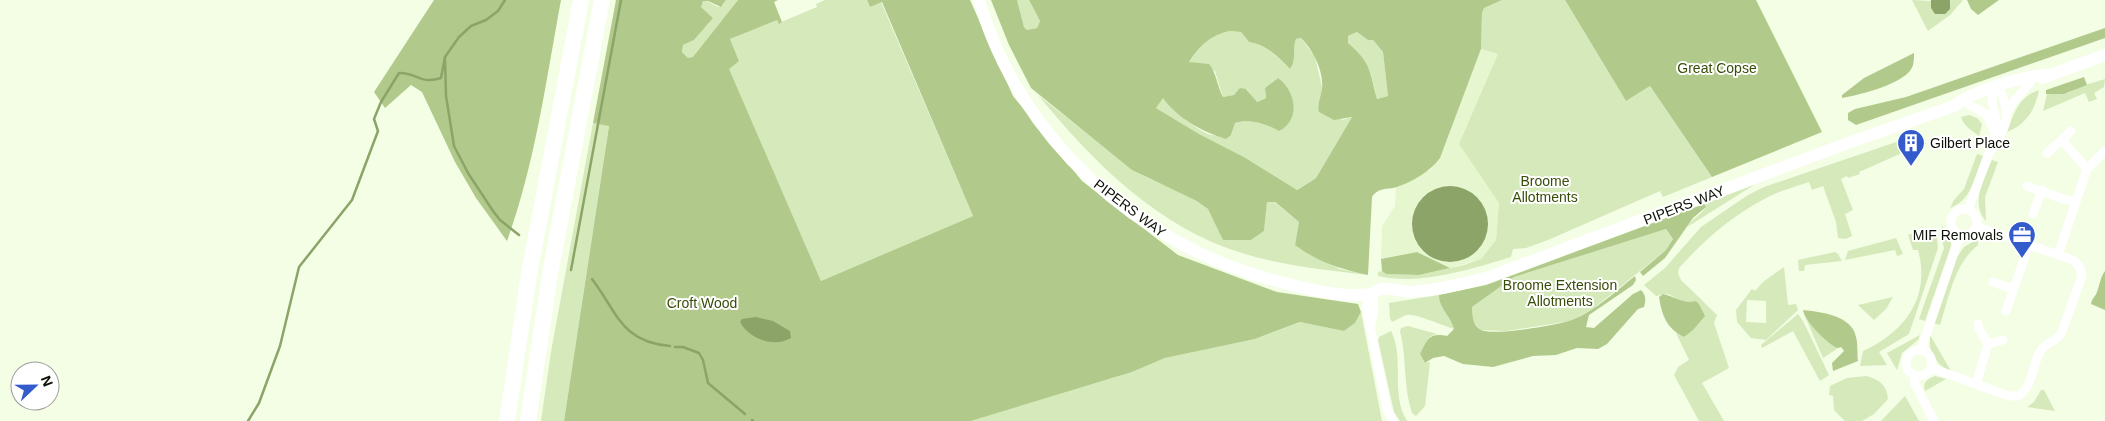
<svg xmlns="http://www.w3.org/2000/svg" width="2105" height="421" font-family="Arial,sans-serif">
<rect width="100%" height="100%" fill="#f3fee5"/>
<!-- built -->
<polygon fill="#e6f7d0" points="1481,49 1499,54 1459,144 1499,203 1496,240 1481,259 1450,268 1417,252 1381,259 1382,226 1395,206 1396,187 1431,169 1440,158"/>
<!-- green -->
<g fill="#d5e9ba" fill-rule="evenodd">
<polygon points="705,0 718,7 723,5 726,0 738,0 693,58 688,58 682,52 683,45 694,40 713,18 701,7 703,1"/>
<polygon points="825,0 867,0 870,7 881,2 973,216 821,281 728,68 739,61 730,39 777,19 779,23 817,7 816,4"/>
<polygon points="1017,0 1029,0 1040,21 1037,28 1027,30 1024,27"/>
<path d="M1502,0h63l61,101 24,-15 62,91 -49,20 -3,-6 -112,49 -22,8 -13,1 -2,8c-39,12 -93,29 -133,19v-4l4,-1 4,3 33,1 45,-10 17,-6 15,-19 3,-37 -40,-59 39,-90 -17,-5 1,-36 2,-5z"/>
<polygon points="1912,0 1951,2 1950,0 1963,0 1950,15 1928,31"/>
<path d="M1230,31l11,1 8,10c18,3 28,15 41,27 7,-9 2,-20 6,-30l5,-1 14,19 7,30 20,33 10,-3 -36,61 -20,12 -52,-33 -45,-23 -43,-26 7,-11c9,13 33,33 48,38 6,1 14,0 20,0l4,-12c14,-5 32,1 44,8l-1,-53 -13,10 1,10 -10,4 -9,-13 -13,6 -11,2 -8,-26 -26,-9c13,-16 19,-27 41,-31z"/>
<path d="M1357,32l11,8h5l10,12 5,44 -11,3c-7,-27 -6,-38 -29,-56v-7z"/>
<polygon points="2105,79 2104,87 2094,93 2097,99 2089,102 2085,93 2043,111 2047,94 2068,93 2085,85"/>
<path d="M2039,90c-4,20 -12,34 -32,42 7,-18 11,-35 32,-42z"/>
<path d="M1038,95l83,65c24,24 61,26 86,48 8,8 12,22 16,32h28l13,-9 3,-30 7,1 25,20 -4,23 45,24 28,6c-42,-5 -83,-9 -123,-21 -86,-25 -152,-92 -207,-159z"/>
<path d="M1969,115l8,3 5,6 -3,12c-8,-6 -15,-10 -18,-19z"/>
<polygon points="593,123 609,125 564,421 541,421 551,352"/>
<path d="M1921,137l3,1 2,6 -16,7 1,2 -6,3 -3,-3 -43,19 1,2 -12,4 -1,-2 -6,3 12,31 -8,4 7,22 -7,3 -7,-1 -2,-16 -13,-36 -11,4 -3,-8c-14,5 -30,9 -43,16 -33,17 -62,42 -87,70l-1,5 3,7 36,35 -3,8 15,45 -27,15 22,38h-25l-25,-46 4,-8 11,-7 -13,-27 8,4 20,-21 -5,-12 -3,-3c-18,4 -22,-8 -32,-7 -3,0 -5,2 -8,2l-12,-11 21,-17 36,-41 47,-32 16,-8 141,-48 4,2z"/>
<path d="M1977,154l6,2c-8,20 -11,44 -33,52l4,-8 10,-11z"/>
<path d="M1992,160l6,2 -13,35 1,24c-16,-18 -2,-42 6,-61z"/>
<path d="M1754,185l-67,42c5,-8 14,-12 19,-20l-2,-3z"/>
<polygon points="1942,226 1951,238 1951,246 1925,321 1919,319 1944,248 1940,232"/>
<path d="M1931,228h5l2,20 -29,86 -30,18 8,13 -27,1 3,-15c42,-19 68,-54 55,-101h-5l-5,-15z"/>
<polygon points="1666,229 1673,239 1666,250 1594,308 1571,321 1506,331 1480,330 1471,318 1472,307 1514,277"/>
<polygon points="1896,238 1903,254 1897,256 1895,250 1845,260 1848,251"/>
<path d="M1978,239v6c-24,19 -29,53 -38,80l-6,-2 23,-66 7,-10z"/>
<polygon points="1835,252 1838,254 1842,261 1805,265 1804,271 1799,271 1798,260"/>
<path d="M1784,267l4,38 8,-1 2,6 -32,30 -15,-2 -14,-16 -1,-12 16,-21 3,2 8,-9zM1747,300l19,1v22l-20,-1z"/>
<path d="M1439,295c-1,12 12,22 15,34 -10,-3 -40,-16 -47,-14 -5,1 -10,5 -15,7l-2,-4 -1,-15z"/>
<polygon points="1893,297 1886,309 1874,320 1858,305"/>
<polygon points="1361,312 1382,421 971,421 1132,372 1165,358 1255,339 1301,322 1344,331 1355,323"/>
<polygon points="1798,314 1803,321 1829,375 1820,381 1793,331 1762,348 1761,345"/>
<polygon points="1804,314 1820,333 1838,348 1823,358"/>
<path d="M1408,326l29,8 -6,2 -11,18 5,9 5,-1 -5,44 -9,10 -4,-3c-9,-26 -5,-55 -12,-82l1,-3z"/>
<path d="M1391,331c14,28 -1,63 16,90h-7l-6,-9 -16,-72 1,-3z"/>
<polygon points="1920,335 1918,340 1902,353 1897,370 1887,353"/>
<path d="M1930,335l21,36c-15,-5 -23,-20 -21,-36z"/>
<path d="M1866,376c13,3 21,9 22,23l-14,15 -12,7h-17l-11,-11 -1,-14 -4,-1 1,-9 17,-8z"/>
<path d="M1935,376l11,3 -21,12c-3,-8 2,-12 10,-15z"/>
<polygon points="2041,390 2044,390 2055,411 2027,407 2034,402"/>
<polygon points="1905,396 1919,421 1881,421"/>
</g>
<!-- forest -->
<g fill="#b1ca8c" fill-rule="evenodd">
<path d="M434,0h127c-15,81 -26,164 -54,241l-31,-43 -21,-36 -33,-70 -11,-7 -26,23 -11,-16z"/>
<polygon points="616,0 726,0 721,7 708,1 703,1 701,7 713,18 694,40 683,45 682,52 688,58 693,57 738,0 778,0 774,2 782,22 779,24 777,20 730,39 739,61 729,69 821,281 973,216 882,2 870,7 867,0 970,0 1013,96 1082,181 1178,255 1277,292 1358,304 1361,312 1355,323 1344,331 1300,322 1255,339 1165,358 1132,372 971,421 564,421 609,126 593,123"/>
<path d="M991,0h26l7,27 3,3 10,-2 3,-7 -11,-21h473l-18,8 -2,5 -1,36 -41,109c-9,13 -28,24 -43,29 -11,3 -18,0 -25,10l-4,78c-28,-6 -50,-13 -73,-30l4,-23 -24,-20h-8l-3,29 -13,9h-28l-15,-31 -11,-8 -65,-31 -101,-82 -22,-43zM1230,31l11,1 8,10c18,3 29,15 41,27 7,-9 2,-20 6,-30l5,-1c12,12 23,33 21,51 -1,8 -5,15 -3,23l15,8 18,-3 -36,61 -19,12 -53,-33 -45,-23 -43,-26 7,-10c14,20 40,34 63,41l5,-4 4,-12c14,-5 32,1 44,8 22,-11 17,-40 -1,-53l-13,10 1,10 -9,4 -11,-13 -6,-1 -6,7 -11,2c-6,-11 -6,-23 -14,-33l-20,-2c11,-16 21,-27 41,-31zM1357,32l11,8h5l10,12 5,44 -11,3c-8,-28 -5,-36 -29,-56v-7z"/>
<polygon points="1565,0 1756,0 1822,132 1712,177 1650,86 1626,101"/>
<polygon points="1967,0 1999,0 1978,15 1971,9"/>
<polygon points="2105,28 2105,38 1856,125 1848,120 1848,113 1855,109 1906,97"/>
<path d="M1914,53c0,3 0,8 -1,12 -4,18 -54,30 -71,33v-3l22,-17z"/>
<polygon points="2084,77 2087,85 2064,94 2046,94 2046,90"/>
<path d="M1704,204l2,3 -13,11 -28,40 -22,18 -3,-4 26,-22 7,-11 -7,-10 -152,48 -42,30c0,9 1,19 9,23 12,6 78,-5 91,-10 24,-10 43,-28 63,-44l1,4 -3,5 -44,30 -3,12 8,1 39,-34 8,-4c5,5 5,10 3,17l-6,2 -31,35 -9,5 -21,-1 -21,7 -23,1 -40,11 -30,-3 -19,-8 -11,2 -8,5 -5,-9c7,-14 9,-22 27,-18l7,-7c-3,-12 -16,-22 -15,-34l47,-10z"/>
<polygon points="1417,252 1450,268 1419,275 1386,274 1382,271 1381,259"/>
<path d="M2105,271v39l-14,-6c1,-6 4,-7 6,-12 3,-8 3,-14 8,-21z"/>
<path d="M1663,294c13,3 19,10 33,7l3,3 6,12 -12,14 -9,7c-18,-9 -22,-22 -25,-40z"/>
<path d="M1803,310c17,2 49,5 53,27 2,6 1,17 2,24l-25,10 -1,-8 12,-12 -3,-4 -3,1c-10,-3 -34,-28 -35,-38z"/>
</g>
<!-- water -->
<g fill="#8ca468">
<polygon points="1931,0 1950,0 1950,9 1945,14 1935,14 1931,8"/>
<circle cx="1450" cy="224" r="38"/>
<path d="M756,317l17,4 17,10 1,7c-17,10 -42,1 -51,-16l2,-3z"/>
</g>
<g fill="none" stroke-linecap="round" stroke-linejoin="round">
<!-- stream -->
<g stroke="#8ca468" stroke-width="2.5">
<polyline points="505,0 498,11 486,20 471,26 459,37 445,57 446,96 454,146 468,173 493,211 500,220 519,235"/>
<polyline points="571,270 621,0"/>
<path d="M592,279c26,34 29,63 78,67"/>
<polyline points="675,347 683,347 699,353 703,360 708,383 745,414"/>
<polyline points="752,420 753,421"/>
<path d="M248,421l11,-18 21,-57 19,-79 53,-67 26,-69 -4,-12 7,-17 18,-29c17,-1 21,12 42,5l4,-21"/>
</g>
<!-- street -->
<g stroke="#fff" stroke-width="9">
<polyline points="1969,105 1986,114 1995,133"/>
<polyline points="2007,112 2014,101 2030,83"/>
<polyline points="2062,140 2071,131"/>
<polyline points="2047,153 2062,140 2087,169"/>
<polyline points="2027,186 2066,200 2076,201"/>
<circle cx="1964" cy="222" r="13"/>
<path d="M1968,210l29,-79c1,-15 -9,-28 -3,-43l8,6c9,27 3,35 -12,58"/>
<polyline points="2033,214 2042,190"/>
<polyline points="2058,255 2087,169 2105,151"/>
<polyline points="1993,282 2013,289"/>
<polyline points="1372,294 1366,307 1387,409 1393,421"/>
<polyline points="2006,311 2029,245"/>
<polyline points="1978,324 1979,329 1988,344"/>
<polyline points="1371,325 1374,306 1372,294"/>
<polyline points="1988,344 2003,340"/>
<circle cx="1919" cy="363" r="13"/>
<polyline points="1921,350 1960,235"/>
<path d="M1931,368l78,28h9c17,-11 13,-33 24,-47 6,-7 14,-8 19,-15l21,-58 -2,-9 -7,-7 -96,-33"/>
<polyline points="1914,376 1915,384 1934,421"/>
<polyline points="1976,384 1988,344"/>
</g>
<!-- secondary -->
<g stroke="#fff" stroke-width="12">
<path d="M979,0c40,138 159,246 298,281 26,7 66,18 94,13 3,-1 6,-4 10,-5 9,-2 20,3 30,3 26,-2 53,-8 78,-15l359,-134 106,-37c19,-15 71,-31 94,-31"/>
<polyline points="2042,78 2105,55"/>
</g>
<!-- highway -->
<g stroke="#fff" stroke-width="16">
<polyline points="507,421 529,274 581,0"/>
<polyline points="528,421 550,274 602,0"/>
</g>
</g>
<!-- icons -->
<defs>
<symbol id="building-pin" viewBox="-11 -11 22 30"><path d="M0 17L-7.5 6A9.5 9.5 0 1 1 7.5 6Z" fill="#345bcb" stroke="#fff"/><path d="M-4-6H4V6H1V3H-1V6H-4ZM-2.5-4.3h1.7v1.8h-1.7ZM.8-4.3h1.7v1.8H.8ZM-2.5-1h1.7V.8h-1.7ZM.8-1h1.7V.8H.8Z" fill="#fff"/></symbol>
<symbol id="office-pin" viewBox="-11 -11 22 30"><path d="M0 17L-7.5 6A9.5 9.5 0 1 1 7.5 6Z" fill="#345bcb" stroke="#fff"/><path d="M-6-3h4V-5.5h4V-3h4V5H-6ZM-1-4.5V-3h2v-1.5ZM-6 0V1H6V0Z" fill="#fff"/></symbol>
</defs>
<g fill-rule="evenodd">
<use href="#building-pin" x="1895" y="127" width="32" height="43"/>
<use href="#office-pin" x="2006" y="219" width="32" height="43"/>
</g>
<g text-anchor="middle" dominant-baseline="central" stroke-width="4" stroke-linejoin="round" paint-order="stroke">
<!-- park labels -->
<g font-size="14" fill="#374c06" stroke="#fff">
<text x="1717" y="68">Great Copse</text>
<text x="1545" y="181">Broome<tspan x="1545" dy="16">Allotments</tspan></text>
<text x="1560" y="285">Broome Extension<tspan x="1560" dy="16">Allotments</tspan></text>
<text x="702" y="303">Croft Wood</text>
</g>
<!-- poi labels -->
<g font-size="14" fill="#0c1006" stroke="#fff" text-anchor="start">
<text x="1930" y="143">Gilbert Place</text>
<text x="2003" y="235" text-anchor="end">MIF Removals</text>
</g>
<!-- street labels -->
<g font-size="14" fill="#0c1006" stroke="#fff">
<text transform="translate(1684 205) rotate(-21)">PIPERS WAY</text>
<text transform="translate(1130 208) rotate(37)">PIPERS WAY</text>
</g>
</g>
<!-- north arrow -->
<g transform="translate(35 386) rotate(68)"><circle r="24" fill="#ffffff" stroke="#9e9f9b"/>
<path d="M0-4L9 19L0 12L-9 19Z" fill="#345bcb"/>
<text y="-8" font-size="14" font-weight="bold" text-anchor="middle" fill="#0c1006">N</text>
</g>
</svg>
